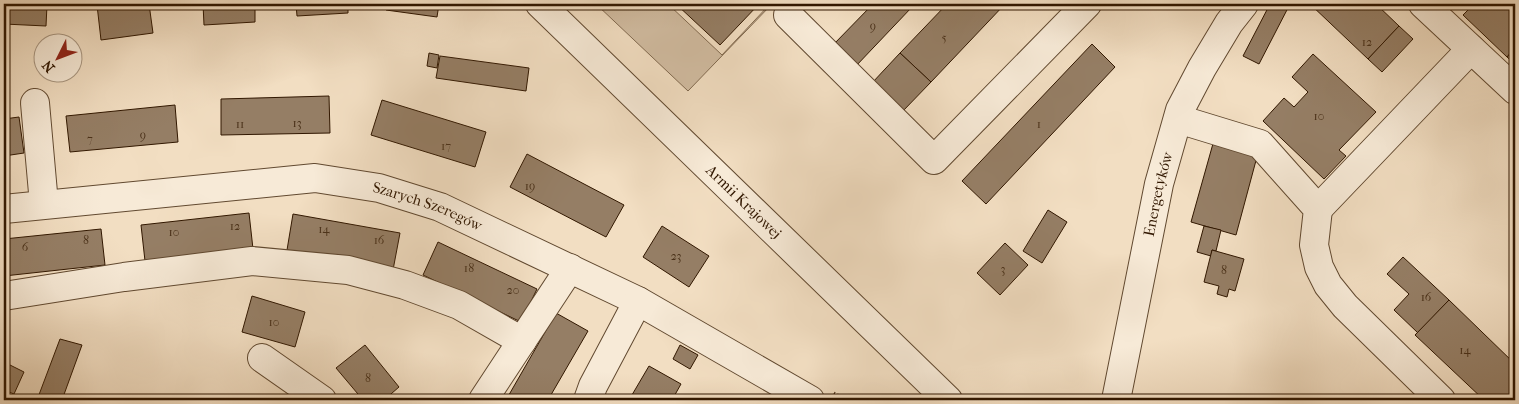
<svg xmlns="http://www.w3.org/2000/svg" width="1519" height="404" font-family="'IM FELL French Canon',serif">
<rect width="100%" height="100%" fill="#f2dec2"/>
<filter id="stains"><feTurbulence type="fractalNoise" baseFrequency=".004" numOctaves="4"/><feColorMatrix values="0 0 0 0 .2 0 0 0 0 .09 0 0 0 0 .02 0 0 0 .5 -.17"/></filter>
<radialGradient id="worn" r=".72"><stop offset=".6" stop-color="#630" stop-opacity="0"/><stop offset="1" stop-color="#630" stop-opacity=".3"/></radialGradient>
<!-- green -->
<polygon fill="#d1bca1" stroke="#816a50" points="596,4 668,4 722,55 770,4 772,4 688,91"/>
<!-- building -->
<g fill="#957e65" stroke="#311700">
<polygon points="4,4 47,5 46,26 4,24"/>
<polygon points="106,4 149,4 153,33 101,40 97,5"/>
<polygon points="203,4 255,4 255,22 204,25"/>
<polygon points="296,4 348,4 348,13 297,16"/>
<polygon points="387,4 439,4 437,17 386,10"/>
<polygon points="676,4 759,4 720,45"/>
<polygon points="873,4 909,4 912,7 855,67 833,45"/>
<polygon points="947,4 1005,4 931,82 900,53"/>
<polygon points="1270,4 1290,4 1259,64 1243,56"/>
<polygon points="1310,4 1376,4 1399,26 1368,59"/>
<polygon points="1474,4 1515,4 1515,48 1507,57 1463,15"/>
<polygon points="1399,26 1413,39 1382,72 1368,59"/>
<polygon points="1092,44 1115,67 986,204 962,181"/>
<polygon points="1515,48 1515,64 1507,57"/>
<polygon points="429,53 439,55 437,68 427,66"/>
<polygon points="900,53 931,82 902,112 872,83"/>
<polygon points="1313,54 1376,112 1339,150 1346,156 1324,179 1263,121 1284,98 1294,107 1308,92 1292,77"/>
<polygon points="440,56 529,68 526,91 436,78"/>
<polygon points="329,96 330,133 221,135 221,99"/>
<polygon points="382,100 486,132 475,167 371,135"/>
<polygon points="175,105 178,142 70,152 66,116"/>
<polygon points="19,117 24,153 4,156 4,119"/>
<polygon points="1214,140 1258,153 1236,235 1191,222"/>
<polygon points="527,154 624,205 606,237 510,187"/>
<polygon points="1048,210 1067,222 1042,263 1023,251"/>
<polygon points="249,213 253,249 145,261 141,225"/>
<polygon points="293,214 400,233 393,270 287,250"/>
<polygon points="662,226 709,256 689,287 643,257"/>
<polygon points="1204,226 1221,230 1216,251 1212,250 1211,256 1197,252"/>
<polygon points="101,229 105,265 4,276 4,239"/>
<polygon points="438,242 537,289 521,322 423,275"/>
<polygon points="1005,243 1028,265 1000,295 977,273"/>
<polygon points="1212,250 1244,259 1235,291 1229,289 1227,297 1217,294 1219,286 1204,282"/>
<polygon points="1403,257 1449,300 1418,333 1394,310 1409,294 1387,274"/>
<polygon points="252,296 305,312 295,347 242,332"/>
<polygon points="1449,300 1515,364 1515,400 1484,400 1415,335"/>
<polygon points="556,313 588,331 548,400 506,400"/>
<polygon points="60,339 82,345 62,400 37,400"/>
<polygon points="365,345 399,387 384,400 363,400 336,368"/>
<polygon points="680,345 698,355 690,369 673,359"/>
<polygon points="4,362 24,372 14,394 4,390"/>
<polygon points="649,366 681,384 672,400 629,400"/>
</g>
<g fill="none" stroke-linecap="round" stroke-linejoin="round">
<defs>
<g id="minor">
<path id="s1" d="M540,4l408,396"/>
<polyline points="1423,4 1515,90"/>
<polyline points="788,15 934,160 1087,4"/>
<polyline points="35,103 44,204"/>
<polyline points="1178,119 1260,144 1318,209 1314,245 1319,267 1328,285 1345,306 1441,400"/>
<path id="s2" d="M4,209l311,-31 64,10 61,19 198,94 172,99"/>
<polyline points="1318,209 1471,49"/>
<polyline points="4,296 124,277 252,261 348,270 405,285 459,305 522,341"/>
<polyline points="262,358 322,400"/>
<polyline points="483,400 570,268"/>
<polyline points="588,400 593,386 638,301"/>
<path id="s3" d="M1116,400l43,-216 21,-74 22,-42 27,-45 15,-19"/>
</g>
</defs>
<!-- minor casing -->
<use href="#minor" stroke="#614930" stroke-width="30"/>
<!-- path -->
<polyline stroke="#311700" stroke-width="3" stroke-dasharray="1 2.5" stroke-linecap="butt" points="834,393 846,400"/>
<!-- minor -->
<use href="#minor" stroke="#f7ead7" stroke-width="28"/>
</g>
<g text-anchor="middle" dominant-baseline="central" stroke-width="5" stroke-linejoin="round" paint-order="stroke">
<!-- number labels -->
<g font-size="12" fill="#4a3119">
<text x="873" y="26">9</text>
<text x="944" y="38">5</text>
<text x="1367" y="42">12</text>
<text x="1319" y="116">10</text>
<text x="297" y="123">13</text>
<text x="240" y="124">11</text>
<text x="1039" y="124">1</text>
<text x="143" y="135">9</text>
<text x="90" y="139">7</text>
<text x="446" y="146">17</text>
<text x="530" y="186">19</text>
<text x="235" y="226">12</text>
<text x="324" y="229">14</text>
<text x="174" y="232">10</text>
<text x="86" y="240">8</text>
<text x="379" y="240">16</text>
<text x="25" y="247">6</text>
<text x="676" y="256">23</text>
<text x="469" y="268">18</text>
<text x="1003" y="269">3</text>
<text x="1224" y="270">8</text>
<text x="513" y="290">20</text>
<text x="1426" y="297">16</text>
<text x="274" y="322">10</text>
<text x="1465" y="350">14</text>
<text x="368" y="378">8</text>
</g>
<!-- street labels -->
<g font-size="15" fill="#311700" stroke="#f7ead7">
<text stroke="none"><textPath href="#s3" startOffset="210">Energetyków</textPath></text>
<text stroke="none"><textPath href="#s1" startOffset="284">Armii Krajowej</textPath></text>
<text stroke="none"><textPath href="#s2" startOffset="429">Szarych Szeregów</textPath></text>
</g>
</g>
<!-- margin -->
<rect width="1519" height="404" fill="none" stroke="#f2dec2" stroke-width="20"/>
<rect x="5" y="5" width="1509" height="394" fill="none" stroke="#311700" stroke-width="2.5"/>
<rect x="10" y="10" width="1499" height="384" fill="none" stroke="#311700"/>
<!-- north arrow -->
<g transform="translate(58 58) rotate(228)"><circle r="24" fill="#f7ead7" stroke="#a89681"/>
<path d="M0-4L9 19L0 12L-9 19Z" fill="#8f2418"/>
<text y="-8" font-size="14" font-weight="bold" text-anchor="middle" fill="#311700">N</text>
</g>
<rect width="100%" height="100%" filter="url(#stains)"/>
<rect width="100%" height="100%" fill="url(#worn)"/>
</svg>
